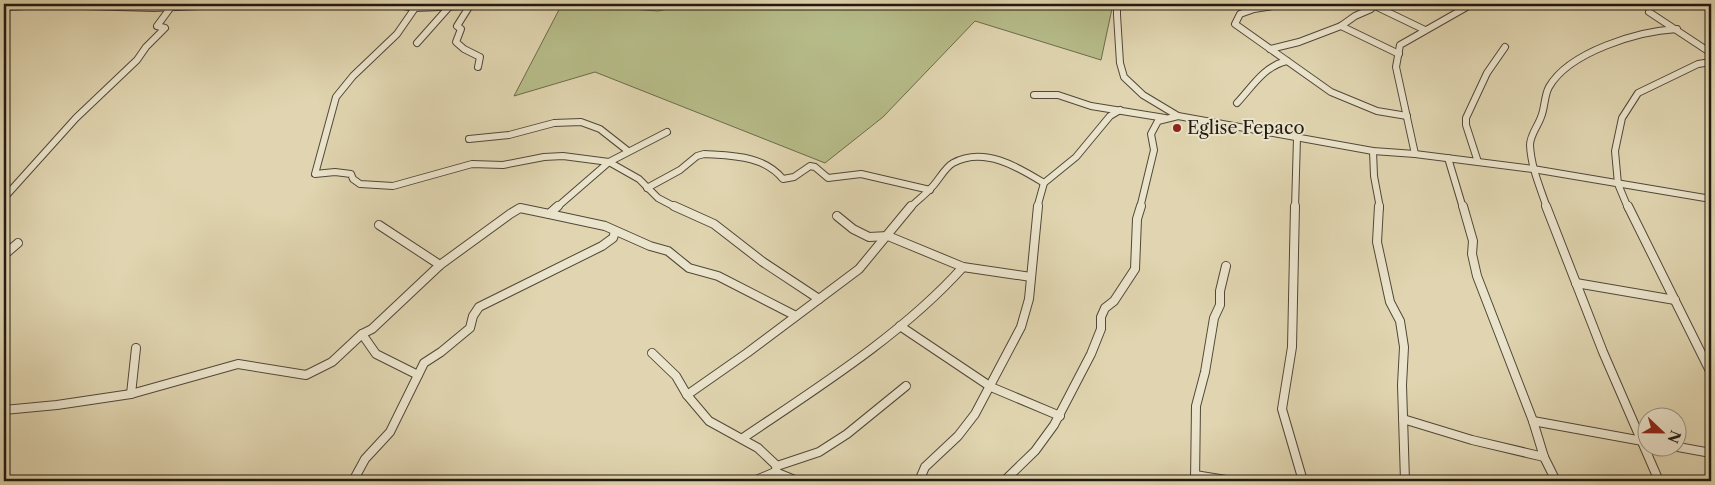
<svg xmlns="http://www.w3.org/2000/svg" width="1715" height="485" font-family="'Libre Caslon Text',serif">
<rect width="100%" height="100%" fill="#e0d5b0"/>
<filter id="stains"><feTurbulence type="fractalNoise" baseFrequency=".004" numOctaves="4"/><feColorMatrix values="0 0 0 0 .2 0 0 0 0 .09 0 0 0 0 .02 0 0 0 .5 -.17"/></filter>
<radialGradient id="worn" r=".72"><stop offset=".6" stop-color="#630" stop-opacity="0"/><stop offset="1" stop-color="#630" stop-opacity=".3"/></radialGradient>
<!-- green -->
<polygon fill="#b6bc89" stroke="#6c6a4c" points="562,4 658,11 692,4 1113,4 1101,60 975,21 883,117 825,163 595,72 514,96"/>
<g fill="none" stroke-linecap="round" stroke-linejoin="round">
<defs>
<g id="street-far1">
<polyline points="1120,4 1117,7 1117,15 1120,63 1124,77 1143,95 1178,116 1373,151 1415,154 1533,169 1711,199"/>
<polyline points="1285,4 1254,9 1240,14 1235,24 1331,92 1377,111 1407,116"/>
<polyline points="1373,5 1425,30"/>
<polyline points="4,7 48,5 154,8 243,4 398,5 415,8 514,4"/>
<polyline points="469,7 457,26 461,29 456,42 464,49 480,57 478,67"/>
<polyline points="415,8 397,34 353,76 336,97 315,174 335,172 351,174 353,179 360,184 393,186 472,164 503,165 544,157 563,156 609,162 639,179 658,198 677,208"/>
<polyline points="1649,12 1711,53"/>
<polyline points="1341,26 1399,54"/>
<polyline points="417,43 449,7"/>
<polyline points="1270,49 1299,42 1341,26 1355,16 1371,9 1374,4"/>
<polyline points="1034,95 1058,95 1091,106 1165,118"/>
<path d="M1237,103c15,-16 27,-37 50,-42"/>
<polyline points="469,139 509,135 554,123 581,122 600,129 628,151"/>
<polyline points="1711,142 1709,149 1711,199"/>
<polyline points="1373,151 1374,176 1380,208"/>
<polyline points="1415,154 1396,67 1400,45 1472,4"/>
<polyline points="1448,158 1463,208"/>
<polyline points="1478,162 1466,125 1466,118 1487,73 1505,47"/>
<path d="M647,188l33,-18 17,-14 7,-2c29,2 59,1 79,25l11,-2 16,-11 5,1 13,11 33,-4 69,16"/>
<polyline points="4,198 76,118 137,60 146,47 165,28 157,26 171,7"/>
<polyline points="556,208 609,162 667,132"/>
<path d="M910,208c6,-7 14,-12 20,-19 8,-7 14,-21 23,-26 31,-17 65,4 91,20"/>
<polyline points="1037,208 1044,183 1076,157 1110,116 1120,110"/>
<polyline points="1140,208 1154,150 1151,134 1158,121 1178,116"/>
<polyline points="1295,208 1297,138"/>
<path d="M1547,208c-7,-21 -16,-41 -17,-63 0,-10 8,-19 11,-28 4,-9 3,-21 8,-30 20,-35 89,-56 128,-58"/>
<polyline points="1628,208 1618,184 1615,151 1622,118 1638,93 1698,64 1711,62"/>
</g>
<g id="street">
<polyline points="674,206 714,224 763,262 819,299"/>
<polyline points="1295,206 1292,347 1282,409 1303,481"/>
<polyline points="1379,206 1377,242 1390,302 1400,321 1404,347 1402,385 1405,481"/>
<polyline points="1463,206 1473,241 1472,254 1477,276 1533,421 1544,457 1556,481"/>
<polyline points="1546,206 1603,352 1659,481"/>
<polyline points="1628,206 1711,373"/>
<polyline points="549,214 605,226 650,246 668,251 689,268 718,276 796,316"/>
<polyline points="837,216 853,229 869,237 888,236 963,267 1031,277"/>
<polyline points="379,225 440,265"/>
<polyline points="4,255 18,243"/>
<polyline points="1576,283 1675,300"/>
<polyline points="900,326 991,387 1060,416"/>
<polyline points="362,334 376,354 418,375"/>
<polyline points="652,353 676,376 687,395 709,421 758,448 777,466 775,472"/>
<polyline points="131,394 136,348"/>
<polyline points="687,395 747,353 859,269 911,206"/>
<polyline points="4,410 57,405 131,394 238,364 306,375 332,362 362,334 372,329 440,265 510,214 520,208 549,214 558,206"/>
<polyline points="1403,419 1472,440 1544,457"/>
<polyline points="1533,421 1648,442"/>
<path d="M743,438c74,-50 160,-104 220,-171"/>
<polyline points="1678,447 1711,453"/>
<polyline points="777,466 819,452 847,434 906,386"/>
<polyline points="1195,475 1232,481"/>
<polyline points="353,481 365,459 390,432 424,363 441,352 470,328 473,316 479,307 602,246 613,238 615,232"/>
<polyline points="754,481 775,472 797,481"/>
<polyline points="919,481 925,467 958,436 975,414 1021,327 1029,299 1038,206"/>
<polyline points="1004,481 1035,451 1054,425 1091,354 1101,329 1101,317 1105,308 1114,301 1135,269 1137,219 1141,206"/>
<polyline points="1195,481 1196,406 1205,372 1214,318 1220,305 1220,291 1226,266"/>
</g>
</defs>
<!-- street-far1 casing -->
<use href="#street-far1" stroke="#514838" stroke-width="8"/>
<!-- street casing -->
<use href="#street" stroke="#514838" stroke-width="10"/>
<!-- street-far1 -->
<use href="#street-far1" stroke="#ebe4cc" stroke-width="6"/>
<!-- street -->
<use href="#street" stroke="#ebe4cc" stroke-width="8"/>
</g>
<!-- markers -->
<circle fill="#8f2418" stroke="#ebe4cc" stroke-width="2" cx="1177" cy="128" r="5"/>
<g text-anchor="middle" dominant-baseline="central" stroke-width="4" stroke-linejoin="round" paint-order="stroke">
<!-- poi labels -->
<g font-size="18" fill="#211910" stroke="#ebe4cc" text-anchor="start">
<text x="1187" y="128">Eglise Fepaco</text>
</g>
</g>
<!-- margin -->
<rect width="1715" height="485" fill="none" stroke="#e0d5b0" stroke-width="20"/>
<rect x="5" y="5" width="1705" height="475" fill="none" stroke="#211910" stroke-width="2.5"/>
<rect x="10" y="10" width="1695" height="465" fill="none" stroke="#211910"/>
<!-- north arrow -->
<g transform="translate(1662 432) rotate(112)"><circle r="24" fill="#ebe4cc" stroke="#9a9381"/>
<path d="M0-4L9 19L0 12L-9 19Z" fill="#8f2418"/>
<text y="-8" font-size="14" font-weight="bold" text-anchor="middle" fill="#211910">N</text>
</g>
<rect width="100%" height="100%" filter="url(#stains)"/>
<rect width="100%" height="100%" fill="url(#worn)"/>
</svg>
